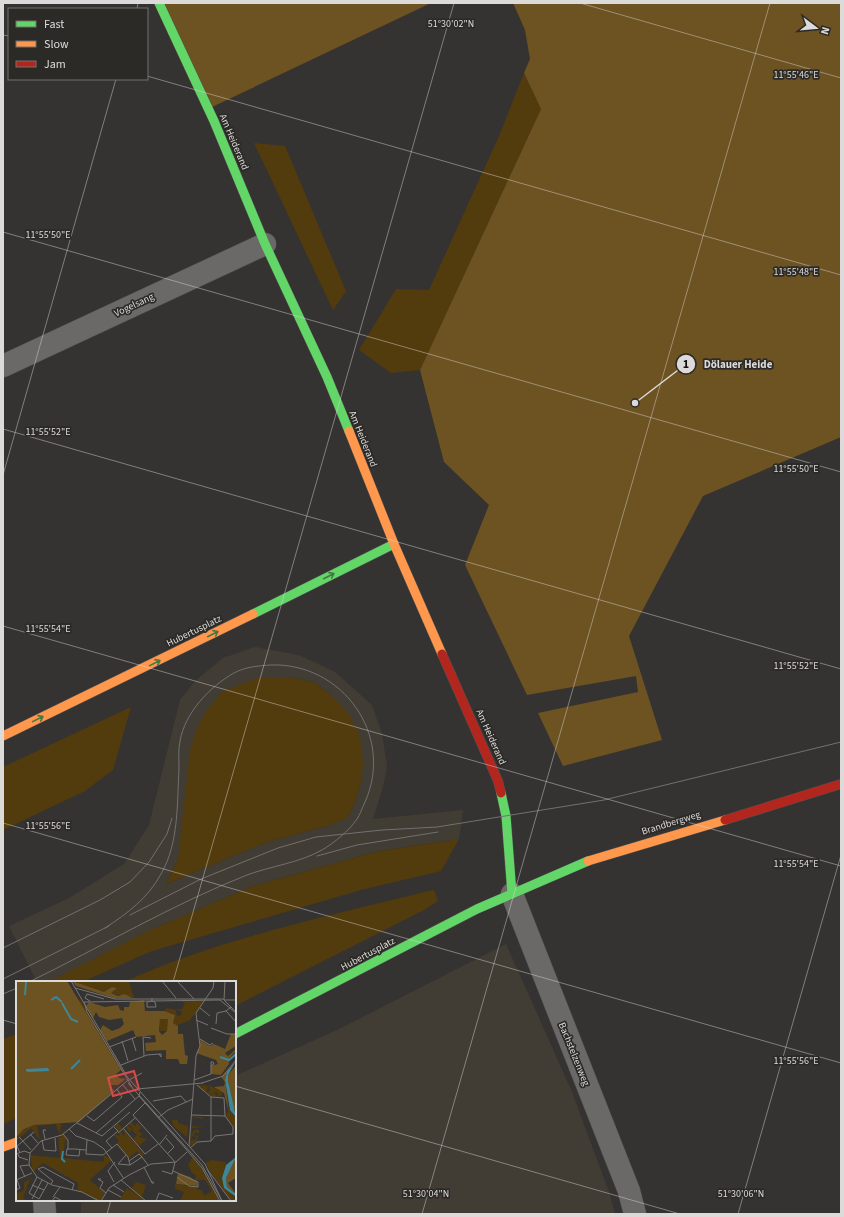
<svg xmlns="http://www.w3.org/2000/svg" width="844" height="1217" font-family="'Source Sans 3',sans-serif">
<rect width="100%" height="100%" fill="#353331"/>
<!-- built -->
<g fill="#413c34" fill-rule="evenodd">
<path d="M255,647l44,8 36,17 37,33 10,29 5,32 -4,21 -10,32 90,-9 -4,29 -80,12 -126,35 -105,45 -98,51h-13l-28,-56 60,-28 55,-34 25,-39 31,-125 15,-19 28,-23zM288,677l26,5 19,15 28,85 -7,23 -7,13 -20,8 -60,16 -101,42 12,-25 3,-19z"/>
<polygon points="506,944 572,1092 609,1192 615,1214 81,1214 81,1200 235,1200 235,1076 339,1029"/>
</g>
<!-- green -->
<g fill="#523b0c">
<polygon points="524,73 541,109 420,370 391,373 359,350 396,289 429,290 499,136"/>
<polygon points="254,143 285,146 346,291 333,310"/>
<polygon points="260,677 288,677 314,682 333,697 349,714 360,736 363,765 361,782 354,805 347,818 327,826 267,842 166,884 178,859 190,750 197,728 206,711 223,691"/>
<polygon points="131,707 113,770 85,791 3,830 3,767"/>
<polygon points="459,839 441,871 361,890 152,951 82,982 51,981 148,931 253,886 379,851"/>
<path d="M434,890l4,11 -14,9 -189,96v-24h-111c96,-44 202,-65 304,-91z"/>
<polygon points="17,1034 17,1118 3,1124 3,1039"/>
</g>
<!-- forest -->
<g fill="#6d5222">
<polygon points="161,3 431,3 210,108"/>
<polygon points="513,3 841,3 841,437 703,496 629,636 662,740 563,766 538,713 638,692 636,676 527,695 465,565 489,505 444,462 420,370 541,109 524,73 530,59 525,30"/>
</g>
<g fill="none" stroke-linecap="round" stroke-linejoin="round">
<defs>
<g id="street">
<polyline points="3,366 265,244"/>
<polyline points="512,894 629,1191 635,1214"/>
<polyline points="44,1200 45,1214"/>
</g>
<g id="fast">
<polyline points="159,3 214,121 265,244 327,377 349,431"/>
<polyline points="253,614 394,544"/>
<polyline points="501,793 506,816 512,894"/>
<polyline points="235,1034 477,909 588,861"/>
</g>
<g id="slow">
<polyline points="349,431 394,544 442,654"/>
<polyline points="3,736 253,614"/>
<polyline points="588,861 725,820"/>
<polyline points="3,1147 17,1142"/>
</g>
<g id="jam">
<polyline points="442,654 498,781 501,793"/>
<polyline points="725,820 841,784"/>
</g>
</defs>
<!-- street casing -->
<use href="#street" stroke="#53514f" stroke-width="23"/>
<!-- fast casing -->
<use href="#fast" stroke="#53514f" stroke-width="10"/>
<!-- slow casing -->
<use href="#slow" stroke="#53514f" stroke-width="10"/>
<!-- jam casing -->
<use href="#jam" stroke="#53514f" stroke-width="10"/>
<!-- street -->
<use href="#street" stroke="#6b6967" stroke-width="22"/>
<!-- fast -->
<use href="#fast" stroke="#63d668" stroke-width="9"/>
<!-- slow -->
<use href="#slow" stroke="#ff974d" stroke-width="9"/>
<!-- jam -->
<use href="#jam" stroke="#b3261e" stroke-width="9"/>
<!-- tram -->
<g stroke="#727170" stroke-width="1">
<polyline points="317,856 357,845 438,832"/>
<polyline points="130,915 201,879 278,848 316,837 382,830 437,827 604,800 841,742"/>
<polyline points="3,948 100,900 130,882 149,862 167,834 172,818"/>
<polyline points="3,979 109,926"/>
<path d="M29,982c72,-35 142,-77 218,-107 24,-9 52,-12 75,-25 12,-7 27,-19 35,-31 3,-4 5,-11 8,-17 30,-67 -23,-140 -95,-137 -13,1 -25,2 -36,8 -25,14 -49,40 -54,68 -2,9 -1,19 -1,28 -2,34 0,74 -18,105 -13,24 -33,39 -56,54"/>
<polyline points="3,994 17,988"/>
</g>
</g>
<!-- one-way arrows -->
<defs><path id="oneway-shaft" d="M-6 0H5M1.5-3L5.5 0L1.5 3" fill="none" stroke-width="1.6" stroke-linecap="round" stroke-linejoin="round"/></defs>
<g stroke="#457744">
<use href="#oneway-shaft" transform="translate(329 576) rotate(-27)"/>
<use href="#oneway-shaft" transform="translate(213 634) rotate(-27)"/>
<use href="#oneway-shaft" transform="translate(155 663) rotate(-26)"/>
<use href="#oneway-shaft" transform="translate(38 719) rotate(-26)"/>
</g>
<!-- ticks -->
<path fill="none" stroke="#dddbd9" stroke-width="1" stroke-opacity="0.45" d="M580,3l261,75M137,9l1,-6M3,35l6,1M147,76l694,199M3,232l838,240M3,429l838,240M3,475l113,-396M3,626l838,240M3,823l838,240M173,982l281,-979M3,1020l14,4M235,1086l445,128M107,1214l4,-14M422,1214l348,-1211M738,1214l103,-359"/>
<g text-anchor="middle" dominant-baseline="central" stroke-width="3.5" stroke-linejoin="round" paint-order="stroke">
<!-- street labels -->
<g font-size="10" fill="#dddbd9" stroke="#2c2a27">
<text transform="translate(234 142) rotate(67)">Am Heiderand</text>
<text transform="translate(134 305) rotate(-25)">Vogelsang</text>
<text transform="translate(363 439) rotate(68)">Am Heiderand</text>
<text transform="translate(194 631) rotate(-26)">Hubertusplatz</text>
<text transform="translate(491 737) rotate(66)">Am Heiderand</text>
<text transform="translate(671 823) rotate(-17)">Brandbergweg</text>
<text transform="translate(368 954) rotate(-28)">Hubertusplatz</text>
<text transform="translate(574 1054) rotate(68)">Bachstelzenweg</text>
</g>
</g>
<!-- overview -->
<g transform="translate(16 981)">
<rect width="220" height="220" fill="#353331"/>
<path d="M60,0h53l5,17 -24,-5 7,-5 -5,-1 -8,5 -23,-7zM64,18l43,72v2l-44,-71zM161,18l28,1 -15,20 -14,6 -3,-3 2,-8 -11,-4 3,-3 9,2 1,6 5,-1 -1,-4 -6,-2h7l3,-6zM144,38h8v12h-8zM182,104l10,1 -1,5h3l-1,-6 13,7v3l-5,2 1,-4 -4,-1 3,5 -6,-1 -4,-5 -6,-1 2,-3 -4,1zM214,129l6,7v13l-11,-15zM176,136v9l13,1 -13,1 -1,7 3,-5h5v3l-4,-1 -2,3 5,1v5l-1,-4 -5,-1 -1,4h4l1,-3 1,3 -6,6 -1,-3 2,-26 1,-1 4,1h6v2zM162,139v3l10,3 -1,11 -14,-11 -1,-6zM42,141l5,4 -3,1 1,6 7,-4 -7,5 -3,-4 1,6 -3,-12 -19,2 3,14 -9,-12 -15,13 1,-7 13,-8zM115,141l4,4 3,-4 3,6 -3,3 5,3 -4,3 8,2 -8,7 -6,-7 4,-4 -6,-6 -1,4 -4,-6 1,-2 7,5 -5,-6zM102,142l4,5 -7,6 4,2 1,-5 5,6 -2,-8 21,26 -2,2 -5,-6 -8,7 -12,-15 2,-2 -5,-6 5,-4 -4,-5zM48,154l4,5 -3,1 -2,17 41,4v-7l8,5 -22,20 15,13 -5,8 -22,-11v-7l-35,-20 -10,9 -3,-17 30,3 -2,-20zM176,177l6,5 22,38h-40l4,-9 -9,-3v-5l22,3 -1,2 6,1 2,6 8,-5 -7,-11h-10l1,-5 -4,-2 -4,-8zM195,179l15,2 -4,16 14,23h-5l-23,-33 -2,-5zM16,193l-9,24 5,3h-12v-7l8,-4v-8l5,-2zM120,201l10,3 -4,12 -11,-8zM111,207l19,13h-27z" fill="#523b0c"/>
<path d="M0,0h51l54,89 -5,4 3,4 7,1 -8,6h-8l4,6 -35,31 -45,3 -10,4 -8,8zM56,0l32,11 8,-5 5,1 -6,5 7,3 7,-2 7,4h-19l-37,-12zM128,19l1,11h19l11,4 -2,8 5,3v8h5l2,21 3,1 -1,8h-7l-2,-5h-12v-9l-20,1 -1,-8 11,-1 -1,-7 -19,2 -3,-7 -26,11 -7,-11 3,-5 9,6 8,-3 4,-4 -2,-6 -13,2 -10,-3 -3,-5 -3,6 -7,-12 3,-4 16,5 13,-2 2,5 4,1v-4h5l1,-5zM144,38h8l-1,12 -5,4 -3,-4zM215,53h5v12l-11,7 3,3 8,-7v2l-7,7v6l-8,11 -10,-1v-8l7,-2 -2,-4 -20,-7 4,-5v-8l10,6 4,-2 11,5zM220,84v47l-5,-10 -3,-21v-6zM215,85l-6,14 4,33 -5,-20 -10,-6 10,-1 1,-4 -4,-5zM220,178v19l-8,5 8,11 -9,-7 -1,-9 4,-14zM162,192l12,4 7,5v4l-21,-2z" fill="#6d5222" fill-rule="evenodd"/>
<path d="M220,80l-8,14v6l8,36 -6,-7 -5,-30 2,-8zM220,176l-10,21 1,9 9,7v3l-12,-9 -2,-10 4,-13z" fill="#3f8699"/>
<path fill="none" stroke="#3f8699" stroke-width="2" d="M9,14l1,-13M35,19l5,-3 6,5M46,22l9,16 7,3M204,76l9,3 7,-6M55,88l9,-9M10,89l22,-1M11,90l22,-1M47,170l-1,8 3,3"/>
<path fill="none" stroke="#787674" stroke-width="1" d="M55,0l57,97 77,86 17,37M146,0l14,17M161,0l17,18M209,0l-1,19h12M59,7l40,11h108l13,13M136,17v3l-5,1v5h9l-1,-5 -3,-1M74,20l-5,-3 2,-4 17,5M184,27l10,8M210,30l10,11M180,39l12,5M200,43l1,-11 9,-2 5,-4M195,47l16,6h9M116,57l4,13M184,58l10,6 3,-2M106,60l6,20M93,66l27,-10M128,75l-1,-19 8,1M105,84l26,-10 12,-1h2v3l-2,-3M178,99l17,-6v-12h2l1,2 -3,2M112,102l74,82 20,36M186,102l21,-7 13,-16M106,103l13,15M181,104l14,12v44M116,106l-45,-75 -3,-10 136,-2 16,13M121,108l66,-6M124,111l-1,4 46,52M195,116l13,1 1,18M137,120l28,-5 5,6M129,122l-12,12 42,47 -3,12 -10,-3M175,134l34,1M71,135l7,5 28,-24 -5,-8M142,137l10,-8 25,-11M61,142l25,13 28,-24M107,147l22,26 13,-10M53,148l7,7 18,6 10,7 20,30M80,152l43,-37M102,152l17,-15M14,153l8,9M47,153l5,6v9M3,156l12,13M150,157l8,9 -7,7M29,158l-2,-9h3M26,159l2,10 12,1 -1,-13M71,159l-1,14 17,1 14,-11 11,13 2,8 -12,-1 8,-9M143,164l8,-10M173,165l7,-90 4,-10 -4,-33 17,-25 1,-7M96,167l-6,-7 12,-10 -4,-4M169,167l17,20 18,33M174,167l7,-6 14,-1 4,-5 18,-2v-7l-8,-11M64,168l-1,7 -13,-1 1,-6h8l11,1M4,172l-3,-7 17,-14M0,173l8,-3 6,2M2,173l1,3 9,3M113,180l10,-7 3,3M114,184l12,-8 6,8M128,186l8,16h2l-3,-2M191,188l24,32M157,190l25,11v5l-9,-1 -12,-9M9,196l-5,-11 9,-1M85,198h-3l5,3 -3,6 6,5M0,199l16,-7M105,199l25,21M98,201l-6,-11 7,-9M35,203l2,-3 -15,-12 5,-2 31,17 -2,6M16,204l12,5M97,204l11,7M0,209l4,-2 -3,-8M92,209l13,7M18,215l5,3 9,-16M18,215l-5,-3 8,-16M37,216l7,-10M16,218l10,-19M36,220l3,-4 7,4M83,220l-17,-9 -30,-7 -15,-8 -8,-12 1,-12 11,-12 21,-6 65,-54 15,-8M85,220l8,-13 20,-13 22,-11 25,-2 11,-10M140,220l3,-8 14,5"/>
<path fill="#d74c4b" fill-opacity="0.15" stroke="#d74c4b" stroke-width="2" d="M118,90l5,18 -26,7 -5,-18z"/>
<rect width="220" height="220" fill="none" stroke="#dddbd9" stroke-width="2"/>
</g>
<g font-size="10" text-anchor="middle" fill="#dddbd9" stroke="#2c2a27" stroke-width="3.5" stroke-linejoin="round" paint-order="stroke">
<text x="451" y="27">51°30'02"N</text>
<text x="796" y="78">11°55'46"E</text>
<text x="48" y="238">11°55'50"E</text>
<text x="796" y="275">11°55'48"E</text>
<text x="48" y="435">11°55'52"E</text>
<text x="796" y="472">11°55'50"E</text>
<text x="48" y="632">11°55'54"E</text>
<text x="796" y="669">11°55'52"E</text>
<text x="48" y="829">11°55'56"E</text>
<text x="796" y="867">11°55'54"E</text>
<text x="796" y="1064">11°55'56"E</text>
<text x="426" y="1197">51°30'04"N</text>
<text x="741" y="1197">51°30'06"N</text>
</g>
<!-- callouts -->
<path fill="none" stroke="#dddbd9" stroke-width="1.5" d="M635 403L686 364"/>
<g fill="#dddbd9" stroke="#2c2a27" stroke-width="1.5">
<circle cx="635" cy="403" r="4"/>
<circle cx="686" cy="364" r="10"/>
</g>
<g font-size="12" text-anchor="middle" font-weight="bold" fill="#111">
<text x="686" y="368">1</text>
</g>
<g font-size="11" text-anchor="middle" font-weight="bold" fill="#dddbd9" stroke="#2c2a27" stroke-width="3.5" stroke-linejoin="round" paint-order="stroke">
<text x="738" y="368">Dölauer Heide</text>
</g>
<!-- border -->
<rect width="844" height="1217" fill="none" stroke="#dddbd9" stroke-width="8"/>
<!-- legend -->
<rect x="8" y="8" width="140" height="72" fill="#2c2a27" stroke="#73716e"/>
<rect x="16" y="21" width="20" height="6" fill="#63d668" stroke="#73716e"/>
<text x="44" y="28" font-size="12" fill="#dddbd9">Fast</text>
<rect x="16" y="41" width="20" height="6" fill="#ff974d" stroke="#73716e"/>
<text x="44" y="48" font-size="12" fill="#dddbd9">Slow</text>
<rect x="16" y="61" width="20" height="6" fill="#b3261e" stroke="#73716e"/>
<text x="44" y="68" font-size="12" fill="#dddbd9">Jam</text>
<!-- north arrow -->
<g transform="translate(816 28) rotate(106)" stroke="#2c2a27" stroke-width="3" paint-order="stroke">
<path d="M0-3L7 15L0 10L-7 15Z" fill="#dddbd9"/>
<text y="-6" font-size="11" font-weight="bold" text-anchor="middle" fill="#dddbd9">N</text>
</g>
</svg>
